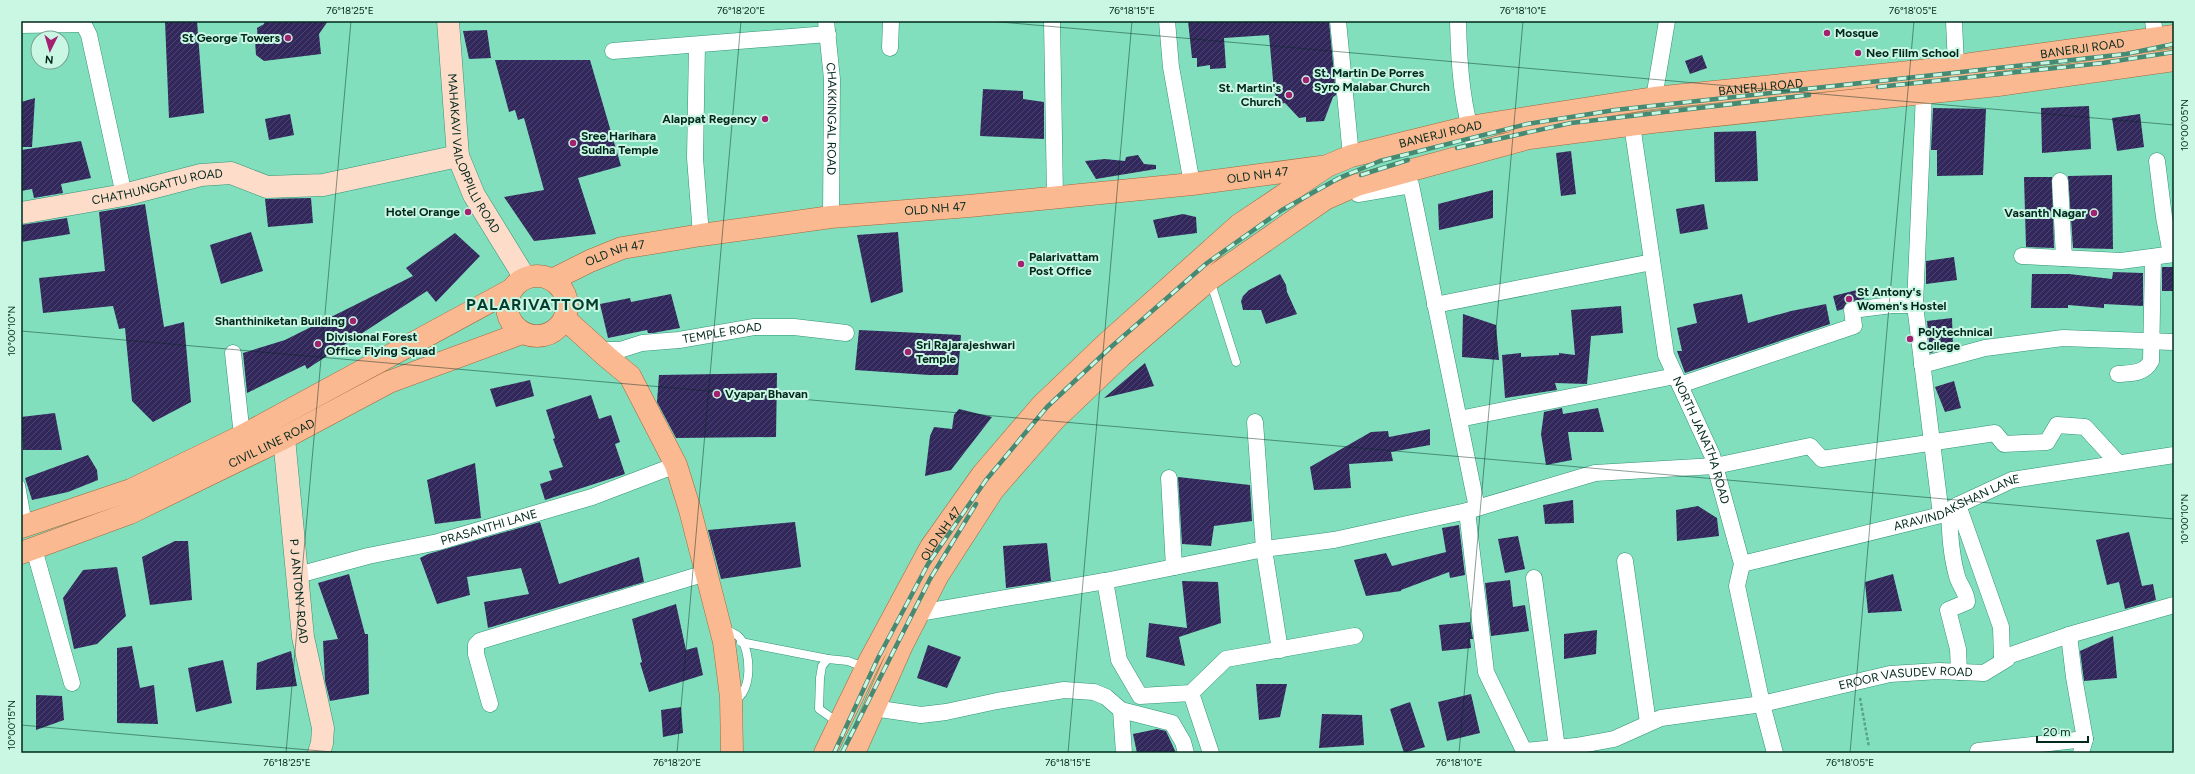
<svg xmlns="http://www.w3.org/2000/svg" width="2195" height="774" font-family="Figtree,sans-serif">
<defs>
<pattern id="building-hatch" width="6" height="6" patternUnits="userSpaceOnUse"><rect width="6" height="6" fill="#32285b"/><path d="M-1 1l2-2M0 6l6-6M5 7l2-2" fill="none" stroke="#4c466e"/></pattern>
</defs>
<rect width="100%" height="100%" fill="#81dfbe"/>
<!-- building -->
<g fill="url(#building-hatch)">
<polygon points="165,21 197,21 204,113 169,118"/>
<polygon points="264,21 328,21 319,34 321,54 264,61 256,55 255,41 258,41 257,28 264,24"/>
<polygon points="1188,21 1329,21 1336,95 1333,97 1324,121 1306,122 1306,117 1299,118 1285,103 1279,104 1274,91 1269,35 1224,38 1226,68 1210,69 1210,65 1197,67 1197,58 1192,58"/>
<polygon points="487,30 491,58 469,59 463,31"/>
<polygon points="1702,55 1707,68 1690,74 1685,61"/>
<polygon points="495,60 590,60 621,166 578,178 596,234 534,241 504,197 544,190 524,118 518,120 515,110 509,112"/>
<polygon points="983,89 1023,91 1023,99 1044,102 1044,139 980,136"/>
<polygon points="35,98 32,147 21,147 21,102"/>
<polygon points="2089,106 2091,149 2042,153 2041,108"/>
<polygon points="1933,108 1986,109 1983,175 1937,176 1937,150 1931,150"/>
<polygon points="290,114 294,135 269,140 265,119"/>
<polygon points="2140,114 2144,147 2117,151 2112,118"/>
<polygon points="1756,131 1758,181 1715,182 1714,132"/>
<polygon points="81,141 91,178 61,184 63,193 34,198 32,189 21,191 21,150"/>
<polygon points="1571,151 1576,194 1561,196 1556,153"/>
<polygon points="1138,155 1144,164 1156,165 1156,169 1096,179 1085,161 1105,159 1125,161 1126,157"/>
<polygon points="2112,175 2113,249 2073,248 2068,176"/>
<polygon points="2024,177 2052,177 2054,248 2026,247"/>
<polygon points="1493,190 1493,218 1439,230 1438,204"/>
<polygon points="311,198 313,223 268,227 265,199"/>
<polygon points="145,204 164,327 184,322 191,402 153,422 132,401 125,328 119,329 113,306 43,313 39,278 105,271 99,212"/>
<polygon points="1704,204 1708,229 1680,234 1676,209"/>
<polygon points="1183,214 1196,217 1197,233 1158,238 1153,220"/>
<polygon points="67,218 70,234 21,242 21,225"/>
<polygon points="251,232 263,271 221,284 210,245"/>
<polygon points="898,232 903,292 871,303 857,235"/>
<polygon points="455,233 480,256 436,302 427,291 307,369 305,365 247,393 243,353 285,340 413,276 406,268"/>
<polygon points="1954,257 1957,280 1926,284 1926,261"/>
<rect x="2162" y="267" width="12" height="24"/>
<polygon points="2113,272 2143,273 2143,306 2104,304 2104,308 2068,305 2068,308 2031,308 2032,274 2069,274 2112,279"/>
<polygon points="1280,274 1286,285 1287,292 1297,314 1266,324 1261,310 1243,310 1241,301 1243,296 1249,290"/>
<polygon points="1861,289 1864,299 1847,302 1843,309 1837,311 1833,296"/>
<polygon points="671,294 680,328 653,333 648,333 647,330 608,338 600,304 630,298 631,302"/>
<polygon points="1742,294 1748,323 1791,311 1826,304 1830,324 1685,373 1677,351 1682,351 1677,328 1697,323 1693,304"/>
<polygon points="1621,306 1623,333 1591,336 1587,384 1555,383 1557,390 1505,398 1502,355 1521,353 1521,357 1559,355 1559,353 1575,355 1571,310"/>
<polygon points="1463,314 1496,325 1499,360 1462,357"/>
<polygon points="1952,318 1953,347 1930,353 1927,321"/>
<polygon points="859,330 961,335 958,375 929,375 855,370"/>
<polygon points="1145,363 1154,386 1104,398"/>
<polygon points="777,373 776,437 676,438 657,402 659,375"/>
<polygon points="530,380 534,396 496,407 490,389"/>
<polygon points="1954,381 1961,408 1945,412 1935,387"/>
<polygon points="591,395 599,419 611,415 620,442 615,444 625,474 545,500 540,484 552,480 549,471 563,467 553,439 555,438 546,410"/>
<polygon points="1562,408 1563,414 1598,408 1604,432 1568,432 1572,460 1546,465 1541,434 1544,412"/>
<polygon points="959,409 992,417 951,470 925,476 930,436 934,427 952,429 954,415"/>
<polygon points="55,413 62,450 23,450 21,417"/>
<polygon points="1430,429 1430,445 1391,452 1393,461 1349,464 1351,488 1314,490 1310,467 1371,432 1388,431 1389,437"/>
<polygon points="88,455 97,470 98,480 68,492 32,500 25,478"/>
<polygon points="475,463 481,518 435,524 427,480"/>
<polygon points="1178,477 1250,485 1252,521 1214,526 1211,546 1182,544"/>
<polygon points="1573,500 1574,523 1545,524 1543,505"/>
<polygon points="1698,506 1717,518 1719,536 1677,541 1676,510"/>
<polygon points="540,522 559,584 639,557 644,582 488,628 484,602 529,594 521,568 467,577 470,595 437,604 420,558 428,554"/>
<polygon points="795,522 801,567 721,579 708,530"/>
<polygon points="1459,525 1465,575 1450,578 1449,572 1401,590 1401,591 1366,596 1354,560 1386,553 1392,566 1446,552 1442,528"/>
<polygon points="2129,532 2142,586 2153,584 2156,600 2125,609 2119,582 2107,585 2096,540"/>
<polygon points="1518,536 1525,569 1505,573 1498,539"/>
<polygon points="175,541 188,541 192,600 150,605 142,557"/>
<polygon points="1047,543 1051,581 1006,588 1003,546"/>
<polygon points="117,567 126,616 97,644 74,649 63,598 83,570"/>
<polygon points="349,574 365,634 368,634 369,694 330,701 325,681 323,641 338,639 318,583"/>
<polygon points="1893,574 1902,611 1868,613 1865,582"/>
<polygon points="1510,580 1513,607 1525,605 1529,631 1491,636 1485,583"/>
<polygon points="1182,581 1218,582 1221,623 1179,637 1185,666 1146,657 1149,623 1187,628"/>
<polygon points="676,604 686,650 697,647 703,675 649,692 640,663 642,662 632,619"/>
<polygon points="1470,622 1473,639 1470,639 1471,648 1442,651 1439,625"/>
<polygon points="1597,630 1596,654 1564,659 1564,634"/>
<polygon points="2113,636 2117,678 2084,681 2080,651"/>
<polygon points="928,645 961,657 947,688 917,678"/>
<polygon points="132,646 140,688 154,685 158,724 117,723 117,648"/>
<polygon points="291,651 297,686 256,690 257,663"/>
<polygon points="223,660 232,703 196,712 188,668"/>
<polygon points="1256,684 1287,684 1280,717 1259,720"/>
<polygon points="1471,694 1480,733 1447,741 1438,702"/>
<polygon points="36,695 62,696 64,720 36,730"/>
<polygon points="1410,702 1425,747 1404,753 1390,709"/>
<polygon points="681,707 683,733 663,737 661,710"/>
<polygon points="1322,714 1362,715 1364,745 1319,748"/>
<polygon points="1157,729 1166,731 1176,753 1137,753 1133,734"/>
</g>
<g fill="none" stroke-linecap="round" stroke-linejoin="round">
<defs>
<g id="lane">
<polyline points="1210,280 1236,362"/>
<polyline points="21,485 28,524"/>
<path d="M724,629c4,2 11,4 14,7 14,12 15,58 -4,64"/>
<polyline points="741,642 828,659"/>
<polyline points="839,723 819,709 820,678 822,666 828,659 848,661 866,668"/>
</g>
<g id="street">
<polyline points="82,21 89,35 124,195"/>
<path id="s1" d="M826,21l6,58 -1,138"/>
<polyline points="1052,21 1055,197"/>
<polyline points="1167,21 1171,67 1192,184"/>
<polyline points="1338,21 1351,156"/>
<path d="M1458,21c1,47 4,85 18,130"/>
<polyline points="1954,21 1956,66"/>
<polyline points="2153,21 2156,39"/>
<polyline points="21,25 82,24"/>
<polyline points="697,45 695,158 701,235"/>
<polyline points="890,48 891,21"/>
<polyline points="613,51 828,34"/>
<polyline points="1924,93 1915,305 1941,515"/>
<polyline points="1654,98 1667,21"/>
<path id="s2" d="M1632,125l34,230 46,100 30,109 -5,22 25,118 13,49"/>
<polyline points="2157,161 2164,217 2171,254"/>
<polyline points="2060,181 2064,258"/>
<polyline points="1358,194 1411,185 1477,508"/>
<polyline points="2022,256 2121,261 2174,254"/>
<polyline points="1435,305 1652,262"/>
<path id="s3" d="M599,350h21l22,-7 37,-3 75,-13h40l52,6"/>
<polyline points="233,353 242,436"/>
<polyline points="1922,365 1985,348 2063,338 2173,342"/>
<path d="M2118,374c14,-1 26,0 33,-13l2,-104"/>
<polyline points="1680,385 1854,326 1852,310 1892,305 1915,305"/>
<polyline points="1459,419 1675,376"/>
<polyline points="1255,422 1264,549 1280,650"/>
<polyline points="1169,478 1174,567"/>
<polyline points="1958,505 2001,627 2002,658"/>
<polyline points="1467,511 1486,672 1525,753"/>
<path d="M1949,511c1,23 2,44 8,65 2,9 10,16 10,26l-19,8 10,39 1,23"/>
<polyline points="34,549 72,683"/>
<polyline points="1625,561 1648,723"/>
<path id="s4" d="M1742,564l199,-49 17,-10 54,-25 162,-25"/>
<path id="s5" d="M298,575l70,-19 70,-14 154,-45 84,-32"/>
<polyline points="1534,578 1557,748"/>
<polyline points="1105,581 1119,660 1140,696 1191,693 1211,753"/>
<polyline points="919,613 1105,581 1264,549 1334,540 1467,511 1595,473 1715,466 1810,446 1822,459 1995,433 2004,444 2047,442 2057,425 2085,427 2118,463"/>
<polyline points="2069,635 2074,677 2085,739 2081,753"/>
<polyline points="1191,693 1226,659 1355,636"/>
<polyline points="490,704 476,654 476,645 480,641 706,573"/>
<polyline points="873,708 921,715 946,712 997,701 1064,690 1094,692 1106,697 1121,710 1172,723 1183,742 1186,753"/>
<polyline points="1121,710 1124,753"/>
<path id="s6" d="M1525,751l51,-5 38,-7 47,-21 101,-14 128,-30 49,-3 45,2 23,-14 -5,-1 67,-23 105,-30"/>
<polyline points="1978,751 2085,739"/>
</g>
<g id="secondary">
<path id="s7" d="M448,21l10,135 16,39 51,83"/>
<path id="s8" d="M21,213l103,-18 77,-20 30,-2 36,14 56,-2 135,-29"/>
<path id="s9" d="M284,438l19,199 20,91 -1,15 -3,10"/>
</g>
<g id="primary">
<circle cx="537" cy="306" r="30"/>
<path id="s10" d="M552,280l38,-19 32,-13 79,-13 130,-18 138,-11 223,-22 129,-17"/>
<polyline points="565,319 607,357 630,376 676,465 690,510 724,642 731,697 732,753"/>
<polyline points="21,527 131,490 242,436 511,290"/>
<path id="s11" d="M21,553l109,-40 154,-75 105,-56 133,-49"/>
<path id="s12" d="M825,753l43,-89 63,-117 51,-72 60,-70 64,-61 133,-119 88,-59 24,-10 118,-29 185,-29 266,-27 254,-35"/>
<polyline points="854,753 902,645 938,575 993,490 1054,420 1121,356 1210,279 1325,199 1357,185 1529,138 1652,122 1998,85 2174,60"/>
</g>
</defs>
<!-- lane casing -->
<use href="#lane" stroke="#309375" stroke-width="9"/>
<!-- street casing -->
<use href="#street" stroke="#309375" stroke-width="17"/>
<!-- secondary casing -->
<use href="#secondary" stroke="#309375" stroke-width="23"/>
<!-- primary casing -->
<use href="#primary" stroke="#a1683a" stroke-width="23"/>
<!-- path -->
<polyline stroke="#56a389" stroke-width="2.5" stroke-dasharray="3 2" stroke-linecap="butt" points="1860,698 1869,747"/>
<!-- lane -->
<use href="#lane" stroke="#fff" stroke-width="8"/>
<!-- street -->
<use href="#street" stroke="#fff" stroke-width="16"/>
<!-- secondary -->
<use href="#secondary" stroke="#fddcc9" stroke-width="22"/>
<!-- primary -->
<use href="#primary" stroke="#fbb992" stroke-width="22"/>
<defs>
<g id="rail">
<polyline points="1878,87 2103,63 2174,52"/>
<polyline points="1457,148 1571,123 1809,95"/>
<polyline points="1361,175 1408,160"/>
<polyline points="834,753 878,658 928,564 986,480 1047,407 1111,347 1207,263 1282,210 1339,178 1380,161 1527,124 1615,110 2126,54 2174,44"/>
<polyline points="842,753 930,579 976,504"/>
</g>
</defs>
<!-- rail casing -->
<use href="#rail" stroke="#458a73" stroke-width="4.5"/>
<!-- rail -->
<use href="#rail" stroke="#caf6e4" stroke-width="3" stroke-dasharray="9" stroke-linecap="butt"/>
</g>
<!-- ticks -->
<path fill="none" stroke="#00281c" stroke-width="1" stroke-opacity="0.45" d="M989,21l1185,104M21,331l2153,188M21,725l323,28M286,753l65,-732M677,753l64,-732M1068,753l64,-732M1459,753l64,-732M1850,753l64,-732"/>
<!-- markers -->
<g fill="#a32170" stroke="#caf6e4" stroke-width="1.5">
<circle cx="1827" cy="33" r="4"/>
<circle cx="288" cy="38" r="4"/>
<circle cx="1858" cy="53" r="4"/>
<circle cx="1306" cy="80" r="4"/>
<circle cx="1289" cy="95" r="4"/>
<circle cx="765" cy="119" r="4"/>
<circle cx="573" cy="143" r="4"/>
<circle cx="468" cy="212" r="4"/>
<circle cx="2094" cy="213" r="4"/>
<circle cx="1021" cy="264" r="4"/>
<circle cx="1849" cy="299" r="4"/>
<circle cx="353" cy="321" r="4"/>
<circle cx="1910" cy="339" r="4"/>
<circle cx="318" cy="344" r="4"/>
<circle cx="908" cy="352" r="4"/>
<circle cx="717" cy="394" r="4"/>
</g>
<g text-anchor="middle" dominant-baseline="central" stroke-width="4" stroke-linejoin="round" paint-order="stroke">
<!-- poi labels -->
<g font-size="12" font-weight="bold" fill="#00281c" stroke="#caf6e4" text-anchor="start">
<text x="1835" y="33">Mosque</text>
<text x="280" y="38" text-anchor="end">St George Towers</text>
<text x="1866" y="53">Neo FIilm School</text>
<text x="1314" y="73">St. Martin De Porres<tspan x="1314" dy="14">Syro Malabar Church</tspan></text>
<text x="1281" y="88" text-anchor="end">St. Martin's<tspan x="1281" dy="14">Church</tspan></text>
<text x="757" y="119" text-anchor="end">Alappat Regency</text>
<text x="581" y="136">Sree Harihara<tspan x="581" dy="14">Sudha Temple</tspan></text>
<text x="460" y="212" text-anchor="end">Hotel Orange</text>
<text x="2086" y="213" text-anchor="end">Vasanth Nagar</text>
<text x="1029" y="257">Palarivattam<tspan x="1029" dy="14">Post Office</tspan></text>
<text x="1857" y="292">St Antony's<tspan x="1857" dy="14">Women's Hostel</tspan></text>
<text x="345" y="321" text-anchor="end">Shanthiniketan Building</text>
<text x="1918" y="332">Polytechnical<tspan x="1918" dy="14">College</tspan></text>
<text x="326" y="337">Divisional Forest<tspan x="326" dy="14">Office Flying Squad</tspan></text>
<text x="916" y="345">Sri Rajarajeshwari<tspan x="916" dy="14">Temple</tspan></text>
<text x="725" y="394">Vyapar Bhavan</text>
</g>
<!-- street labels -->
<g font-size="12" fill="#00281c" stroke="#caf6e4">
<text stroke="none"><textPath href="#s12" startOffset="1551">BANERJI ROAD</textPath></text>
<text stroke="none"><textPath href="#s12" startOffset="1227">BANERJI ROAD</textPath></text>
<text stroke="none"><textPath href="#s1" startOffset="98">CHAKKINGAL ROAD</textPath></text>
<text stroke="none"><textPath href="#s12" startOffset="903">BANERJI ROAD</textPath></text>
<text stroke="none"><textPath href="#s7" startOffset="137">MAHAKAVI VAILOPPILLI ROAD</textPath></text>
<text stroke="none"><textPath href="#s10" startOffset="717">OLD NH 47</textPath></text>
<text stroke="none"><textPath href="#s8" startOffset="139">CHATHUNGATTU ROAD</textPath></text>
<text stroke="none"><textPath href="#s10" startOffset="393">OLD NH 47</textPath></text>
<text stroke="none"><textPath href="#s10" startOffset="69">OLD NH 47</textPath></text>
<text stroke="none"><textPath href="#s3" startOffset="125">TEMPLE ROAD</textPath></text>
<text stroke="none"><textPath href="#s2" startOffset="325">NORTH JANATHA ROAD</textPath></text>
<text stroke="none"><textPath href="#s11" startOffset="274">CIVIL LINE ROAD</textPath></text>
<text stroke="none"><textPath href="#s4" startOffset="224">ARAVINDAKSHAN LANE</textPath></text>
<text stroke="none"><textPath href="#s5" startOffset="197">PRASANTHI LANE</textPath></text>
<text stroke="none"><textPath href="#s12" startOffset="248">OLD NH 47</textPath></text>
<text stroke="none"><textPath href="#s9" startOffset="154">P J ANTONY ROAD</textPath></text>
<text stroke="none"><textPath href="#s6" startOffset="390">EROOR VASUDEV ROAD</textPath></text>
</g>
<!-- district labels -->
<g font-size="16" font-weight="bold" letter-spacing="1" fill="#043d2e" stroke="#caf6e4">
<text x="533" y="304">PALARIVATTOM</text>
</g>
</g>
<!-- border -->
<rect width="2195" height="774" fill="none" stroke="#caf6e4" stroke-width="44"/>
<!-- north arrow -->
<g transform="translate(50 50) rotate(185)"><circle r="19" fill="#caf6e4" stroke="#79a494"/>
<path d="M0-3L7 15L0 10L-7 15Z" fill="#a32170"/>
<text y="-6" font-size="11" font-weight="bold" text-anchor="middle" fill="#00281c">N</text>
</g>
<!-- scale -->
<path d="M2037 736v6h51v-6" fill="none" stroke="#00281c" stroke-width="2"/>
<text x="2043" y="736" font-size="12" fill="#00281c" stroke="#caf6e4" stroke-width="3" paint-order="stroke">20 m</text>
<rect x="22" y="22" width="2151" height="730" fill="none" stroke="#00281c" stroke-width="1.5"/>
<g font-size="10" text-anchor="middle" fill="#00281c">
<text x="350" y="14">76°18'25"E</text>
<text x="741" y="14">76°18'20"E</text>
<text x="1132" y="14">76°18'15"E</text>
<text x="1523" y="14">76°18'10"E</text>
<text x="1913" y="14">76°18'05"E</text>
<text transform="translate(2184 125) rotate(-90)" y="4">10°00'05"N</text>
<text transform="translate(11 331) rotate(-90)" y="4">10°00'10"N</text>
<text transform="translate(2184 519) rotate(-90)" y="4">10°00'10"N</text>
<text transform="translate(11 725) rotate(-90)" y="4">10°00'15"N</text>
<text x="287" y="766">76°18'25"E</text>
<text x="677" y="766">76°18'20"E</text>
<text x="1068" y="766">76°18'15"E</text>
<text x="1459" y="766">76°18'10"E</text>
<text x="1850" y="766">76°18'05"E</text>
</g>
</svg>
